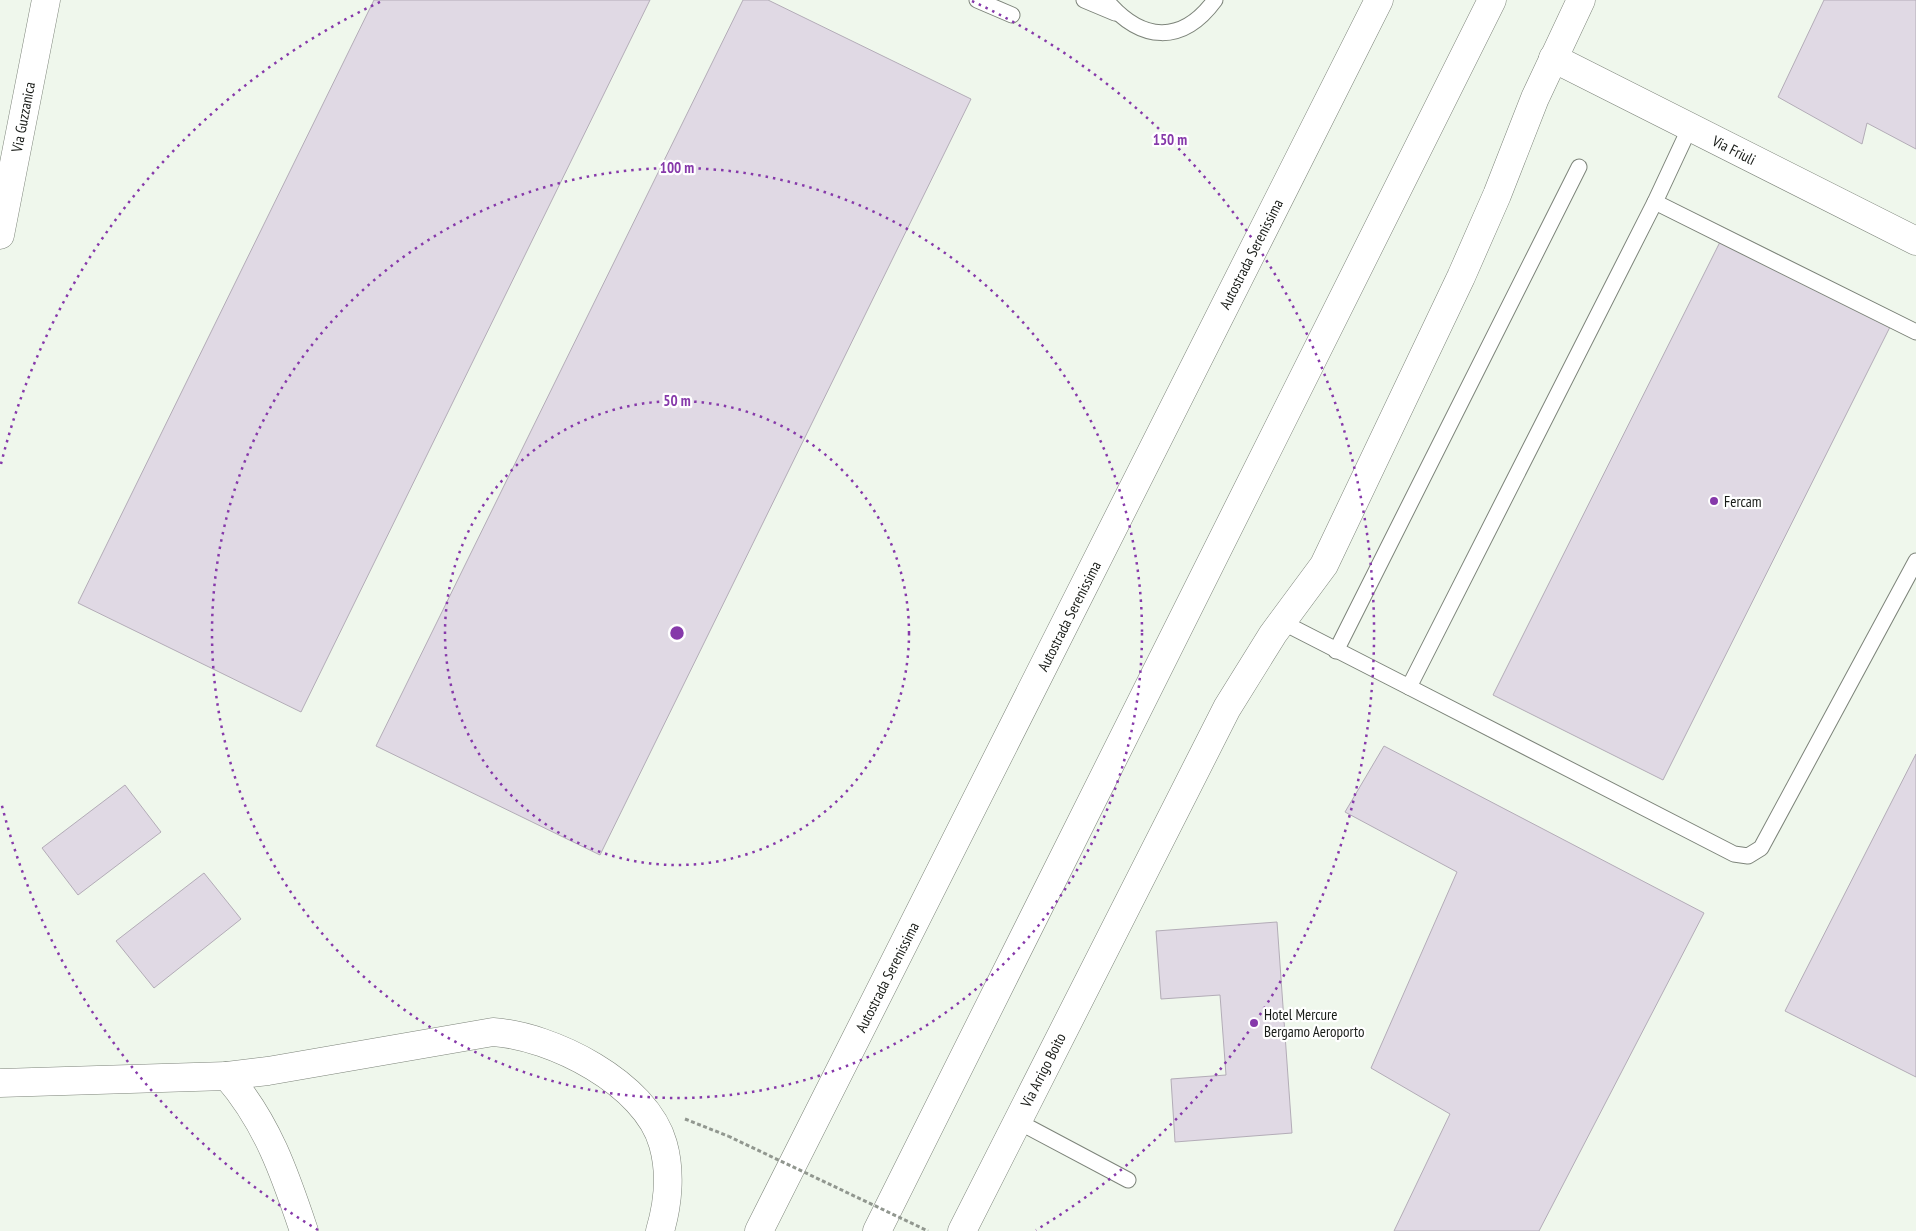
<svg xmlns="http://www.w3.org/2000/svg" width="1916" height="1231" font-family="'PT Sans Narrow',sans-serif">
<rect width="100%" height="100%" fill="#eff7ec"/>
<!-- building -->
<g fill="#e0d9e4" stroke="#b3acb7">
<polygon points="374,0 650,0 301,712 78,603"/>
<polygon points="743,0 768,0 971,99 600,855 376,746"/>
<polygon points="1824,0 1916,0 1916,149 1867,123 1862,144 1778,97"/>
<polygon points="1721,240 1891,325 1663,780 1493,695"/>
<polygon points="1384,746 1704,913 1539,1231 1394,1231 1450,1114 1371,1068 1457,872 1345,812"/>
<polygon points="1916,754 1916,1077 1785,1011"/>
<polygon points="125,785 161,832 78,895 42,848"/>
<polygon points="204,873 241,919 154,988 116,941"/>
<polygon points="1277,922 1292,1133 1175,1142 1171,1079 1226,1075 1220,995 1161,999 1156,931"/>
</g>
<g fill="none" stroke-linecap="round" stroke-linejoin="round">
<defs>
<g id="service">
<polyline points="977,0 1012,15"/>
<polyline points="1084,0 1115,13"/>
<path d="M1106,0c35,42 76,45 109,0"/>
<polyline points="1655,202 1916,332"/>
<polyline points="1282,622 1409,687 1655,202 1690,127"/>
<polyline points="1336,651 1579,167"/>
<polyline points="1409,687 1734,854 1748,856 1761,848 1916,561"/>
<polyline points="1017,1121 1128,1180"/>
</g>
<g id="minor">
<polyline points="1553,58 1916,241"/>
<polyline points="0,235 46,0"/>
<path d="M227,1076l41,-5 225,-39c59,4 153,51 170,112 8,28 5,60 -3,87"/>
<path d="M0,1083l227,-7c40,46 58,98 77,155"/>
</g>
<polyline id="tertiary" points="962,1231 1227,708 1273,634 1324,565 1461,277 1497,195 1535,98 1581,0"/>
<g id="motorway">
<polyline points="759,1231 1379,0"/>
<polyline points="877,1231 1492,0"/>
</g>
</defs>
<!-- service casing -->
<use href="#service" stroke="#7d847a" stroke-width="17"/>
<!-- minor casing -->
<use href="#minor" stroke="#7d847a" stroke-width="29"/>
<!-- tertiary casing -->
<use href="#tertiary" stroke="#7d847a" stroke-width="29"/>
<!-- motorway casing -->
<use href="#motorway" stroke="#7d847a" stroke-width="29"/>
<!-- path -->
<polyline stroke="#91978f" stroke-width="3" stroke-dasharray="4 2.5" stroke-linecap="butt" points="685,1119 728,1136"/>
<!-- service -->
<use href="#service" stroke="#fff" stroke-width="15"/>
<!-- minor -->
<use href="#minor" stroke="#fff" stroke-width="28"/>
<!-- tertiary -->
<use href="#tertiary" stroke="#fff" stroke-width="28"/>
<!-- motorway -->
<use href="#motorway" stroke="#fff" stroke-width="28"/>
<!-- path-bridge -->
<polyline stroke="#91978f" stroke-width="3" stroke-dasharray="4 2.5" stroke-linecap="butt" points="728,1136 928,1231"/>
</g>
<!-- distance rings -->
<g fill="none" stroke="#8639aa" stroke-width="2.5" stroke-dasharray="2.5 5">
<circle cx="677" cy="633" r="232"/>
<circle cx="677" cy="633" r="465"/>
<path d="M318 1230A697 697 0 0 1 1 802M1 464A697 697 0 0 1 382 1M972 1A697 697 0 0 1 1036 1230"/>
</g>
<!-- markers -->
<g fill="#8639aa" stroke="#fff" stroke-width="2">
<circle cx="1714" cy="501" r="5"/>
<circle cx="1254" cy="1023" r="5"/>
</g>
<g text-anchor="middle" dominant-baseline="central" stroke-width="4.5" stroke-linejoin="round" paint-order="stroke">
<!-- street labels -->
<g font-size="15" fill="#181b17" stroke="#fff">
<text transform="translate(23 117) rotate(-79)">Via Guzzanica</text>
<text transform="translate(1734 150) rotate(27)">Via Friuli</text>
<text transform="translate(1251 254) rotate(-63)">Autostrada Serenissima</text>
<text transform="translate(1069 616) rotate(-63)">Autostrada Serenissima</text>
<text transform="translate(887 977) rotate(-63)">Autostrada Serenissima</text>
<text transform="translate(1043 1070) rotate(-63)">Via Arrigo Boito</text>
</g>
<!-- poi labels -->
<g font-size="15" fill="#181b17" stroke="#fff" text-anchor="start">
<text x="1724" y="501">Fercam</text>
<text x="1264" y="1014">Hotel Mercure<tspan x="1264" dy="17">Bergamo Aeroporto</tspan></text>
</g>
</g>
<circle cx="677" cy="633" r="8" fill="#8639aa" stroke="#fff" stroke-width="2.5"/>
<g font-size="15" text-anchor="middle" font-weight="bold" fill="#8639aa" stroke="#fff" stroke-width="4.5" stroke-linejoin="round" paint-order="stroke">
<text x="1170" y="145">150 m</text>
<text x="677" y="173">100 m</text>
<text x="677" y="406">50 m</text>
</g>
</svg>
